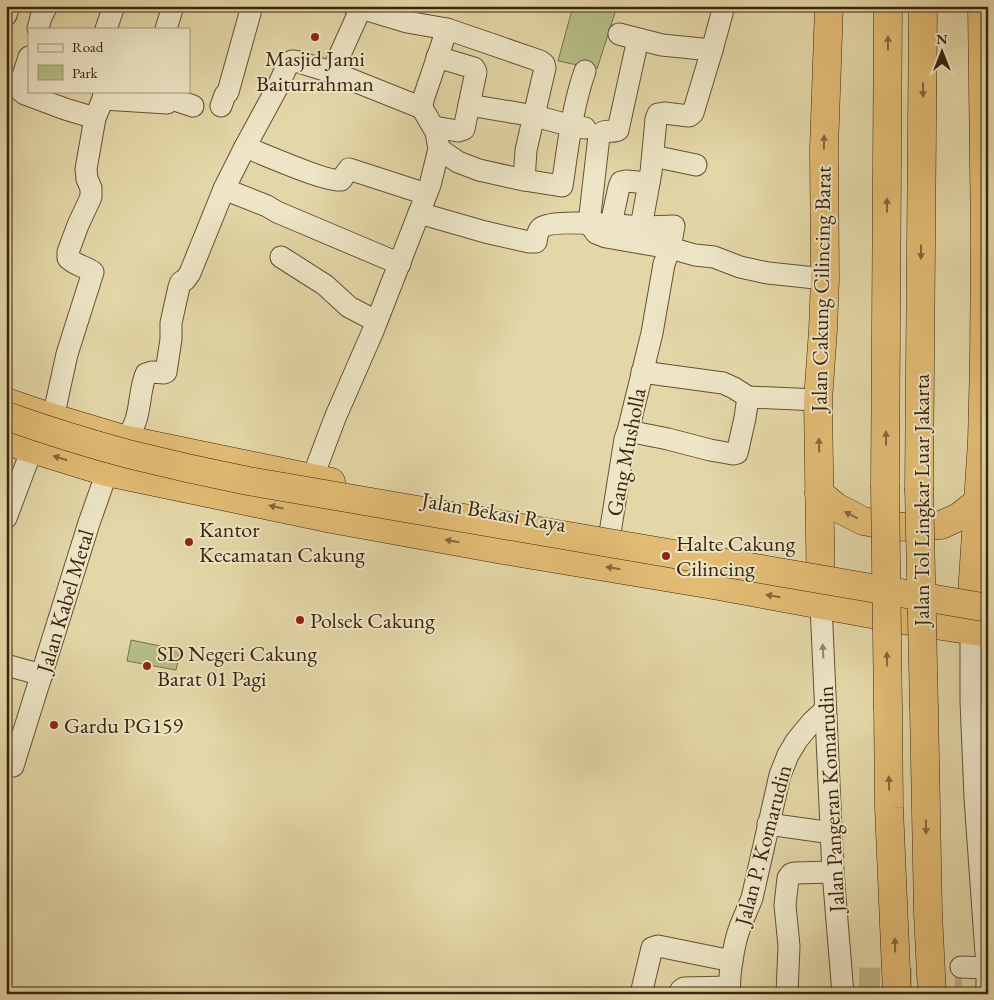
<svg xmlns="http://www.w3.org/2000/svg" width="994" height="1000" font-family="'EB Garamond',serif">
<rect width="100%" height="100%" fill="#e4d7a7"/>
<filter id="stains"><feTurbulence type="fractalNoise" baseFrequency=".004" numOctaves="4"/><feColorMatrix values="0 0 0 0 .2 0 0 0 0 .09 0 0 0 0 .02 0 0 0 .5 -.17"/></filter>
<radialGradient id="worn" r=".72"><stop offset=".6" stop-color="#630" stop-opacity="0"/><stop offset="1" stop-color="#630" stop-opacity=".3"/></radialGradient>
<!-- green -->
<g fill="#b6be86" stroke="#77714a">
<polygon points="573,6 617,6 597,69 558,61"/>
<polygon points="131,640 180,650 176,670 127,661"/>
</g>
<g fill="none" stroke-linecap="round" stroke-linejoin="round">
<!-- minor-tunnel -->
<polyline stroke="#c2b388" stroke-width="21" stroke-dasharray="21 11" stroke-linecap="butt" points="859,978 962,979"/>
<defs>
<g id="minor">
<polyline points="354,6 407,22 447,29 540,61 544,64 545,68 526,150 524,180"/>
<polyline points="6,15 9,6"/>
<polyline points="38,29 41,17 47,6"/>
<polyline points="106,29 114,6"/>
<polyline points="166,29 173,6"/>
<polyline points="619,34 662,45 712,50 724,6"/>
<path d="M638,39l-20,91c-7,4 -14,-3 -19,6l-10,87 7,10 10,4 64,11 25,7 19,2 26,10 28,6 57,6"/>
<polyline points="437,57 474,68 476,72 469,105"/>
<polyline points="332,72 361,8"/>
<polyline points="6,81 19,88 21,91 25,94 65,109 95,118"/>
<polyline points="19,88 29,57"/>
<polyline points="103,99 167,103 172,99 193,106"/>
<polyline points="221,106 225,95 228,92 252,6"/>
<polyline points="434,127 458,131 464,129 469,105 535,116 572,126 585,128"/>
<path d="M245,147c16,6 83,36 96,33l8,-11 77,25"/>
<path d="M439,149l19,13 21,8 45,10 38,6c6,-39 10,-78 23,-115"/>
<polyline points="653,156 696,165"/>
<polyline points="224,189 267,206 277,212 400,264"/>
<path d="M419,213l66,19 44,10h7c1,-4 1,-11 5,-14 12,-10 83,-2 101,-1 11,0 21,-1 32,-1l-4,22 -6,16 -12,69 -24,98 -3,8 -15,94"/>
<polyline points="611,224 619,187 621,182 626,181 649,183"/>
<polyline points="641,227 651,172 656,119 658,114 664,113 689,116 693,113 712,50"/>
<polyline points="281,257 325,285 349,307 376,321"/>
<polyline points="642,372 723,383 734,388 748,397 818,400"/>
<path d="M53,418l14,-64 26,-82c-9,-6 -18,-7 -25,-14v-6l10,-27 13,-28v-9l-4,-9 -1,-10 9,-51 8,-19 1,-8"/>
<polyline points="628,431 668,439 710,450 733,454 737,453 738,449 745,418 748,397"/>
<polyline points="312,479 335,418 373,331 430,185 439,149 436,132 422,108 423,100 447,29"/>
<polyline points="6,518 32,449"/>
<polyline points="821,605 833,872 843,994"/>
<polyline points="971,631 971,701 975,798 987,968 987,994"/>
<polyline points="6,665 42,675"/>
<path d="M13,766l76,-243 18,-51 16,-33c20,-14 14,-45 23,-65l6,-2 12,1 2,-1 5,-33v-16l8,-36 2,-5 4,-2 5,-7 34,-84 21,-42 32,-59 11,-24 4,-3 7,1 38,12 85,34"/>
<polyline points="768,824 832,833"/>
<polyline points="961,967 987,968"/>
<polyline points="641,994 652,948 658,946 732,961"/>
<polyline points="679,994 681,990 684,988 729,987"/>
<path d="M730,994c-2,-17 4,-51 10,-67 4,-10 8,-19 12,-29l28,-123 8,-20 9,-15 15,-18 13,-12"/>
<polyline points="787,994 789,946 785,905 788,878 791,874 795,873 833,872"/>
</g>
<g id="highway">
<polyline points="6,402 53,418 123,439 331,482"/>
<polyline points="6,441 64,459 107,472 332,519 503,550 719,586 915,622 988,633"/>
<polyline points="885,486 888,6"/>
<polyline points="919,488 923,6"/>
<polyline points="819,493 836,507 863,521 897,527 941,525 959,517 978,502"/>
<polyline points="821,604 818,400 823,330 825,279 824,149 829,6"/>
<polyline points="971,629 972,595 982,441 984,359 985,240 982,6"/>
<polyline points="888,708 889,808 897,994"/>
<polyline points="924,708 928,913 932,994"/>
</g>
</defs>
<!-- minor casing -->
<use href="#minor" stroke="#635134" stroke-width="23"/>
<!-- highway casing -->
<use href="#highway" stroke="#38240d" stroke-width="29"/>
<!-- minor -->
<use href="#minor" stroke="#ede5c6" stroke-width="21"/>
<!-- highway -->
<use href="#highway" stroke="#e2bc74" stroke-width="28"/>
<defs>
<g id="highway-bridge">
<path d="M6,416c40,14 81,27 122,38 40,10 80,19 120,27l740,127"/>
<polyline points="885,486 888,708"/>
<polyline points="919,488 924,708"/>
</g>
</defs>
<!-- highway-bridge casing -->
<use href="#highway-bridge" stroke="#38240d" stroke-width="29" stroke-linecap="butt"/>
<!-- highway-bridge -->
<use href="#highway-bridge" stroke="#e2bc74" stroke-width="28"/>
</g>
<!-- one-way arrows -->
<defs><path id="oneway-solid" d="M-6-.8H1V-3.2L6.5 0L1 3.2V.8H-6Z" transform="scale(1.25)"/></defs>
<g fill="#84683b">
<use href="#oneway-solid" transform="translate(888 43) rotate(-90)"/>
<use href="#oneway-solid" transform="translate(923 90) rotate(90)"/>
<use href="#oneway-solid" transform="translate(824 142) rotate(-89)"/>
<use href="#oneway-solid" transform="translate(887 205) rotate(-90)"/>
<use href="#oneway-solid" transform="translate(921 252) rotate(90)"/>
<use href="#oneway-solid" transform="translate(886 438) rotate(-90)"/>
<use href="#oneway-solid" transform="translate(819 445) rotate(-91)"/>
<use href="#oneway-solid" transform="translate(60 458) rotate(-163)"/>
<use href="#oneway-solid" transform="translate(276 507) rotate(-168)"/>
<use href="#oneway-solid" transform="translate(851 515) rotate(-153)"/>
<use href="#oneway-solid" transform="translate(452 541) rotate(-170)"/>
<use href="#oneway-solid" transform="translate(613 568) rotate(-171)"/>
<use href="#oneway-solid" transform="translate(773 596) rotate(-170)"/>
<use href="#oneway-solid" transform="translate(887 659) rotate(-91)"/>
<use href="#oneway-solid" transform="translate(889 783) rotate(-91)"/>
<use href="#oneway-solid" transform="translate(926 827) rotate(89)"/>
<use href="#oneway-solid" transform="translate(895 945) rotate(-92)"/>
</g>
<use fill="#92846a" href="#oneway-solid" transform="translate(823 651) rotate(-93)"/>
<!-- markers -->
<g fill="#8f2418" stroke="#ede5c6" stroke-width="2">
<circle cx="315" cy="37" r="5"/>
<circle cx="189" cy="542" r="5"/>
<circle cx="666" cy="556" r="5"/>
<circle cx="300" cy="620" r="5"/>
<circle cx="147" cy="666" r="5"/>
<circle cx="54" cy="725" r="5"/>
</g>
<g text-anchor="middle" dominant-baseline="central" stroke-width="4" stroke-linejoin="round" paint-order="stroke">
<!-- poi labels -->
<g font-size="22" fill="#38240d" stroke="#ede5c6" text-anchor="start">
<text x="315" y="58" text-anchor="middle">Masjid Jami<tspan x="315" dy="25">Baiturrahman</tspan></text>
<text x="199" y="529">Kantor<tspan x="199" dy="25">Kecamatan Cakung</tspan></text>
<text x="676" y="543">Halte Cakung<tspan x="676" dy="25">Cilincing</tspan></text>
<text x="310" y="620">Polsek Cakung</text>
<text x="157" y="653">SD Negeri Cakung<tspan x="157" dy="25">Barat 01 Pagi</tspan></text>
<text x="64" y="725">Gardu PG159</text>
</g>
<!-- street labels -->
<g font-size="22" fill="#38240d" stroke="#ede5c6">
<text transform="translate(821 289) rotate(-89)">Jalan Cakung Cilincing Barat</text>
<text transform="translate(626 452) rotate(-79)">Gang Musholla</text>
<text transform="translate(921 500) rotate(-90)">Jalan Tol Lingkar Luar Jakarta</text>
<text transform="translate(494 512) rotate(10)">Jalan Bekasi Raya</text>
<text transform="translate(65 601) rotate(-73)">Jalan Kabel Metal</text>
<text transform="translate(831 799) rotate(-93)">Jalan Pangeran Komarudin</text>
<text transform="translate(763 845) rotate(-75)">Jalan P. Komarudin</text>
</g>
</g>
<!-- margin -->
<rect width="994" height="1000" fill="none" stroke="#e4d7a7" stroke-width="25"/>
<rect x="8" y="8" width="979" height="985" fill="none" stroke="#38240d" stroke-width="2.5"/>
<rect x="12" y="12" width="969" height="975" fill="none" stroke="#38240d"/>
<!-- legend -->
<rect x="28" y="28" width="162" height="65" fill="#ede5c6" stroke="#a5987c"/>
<rect x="38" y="44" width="25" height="8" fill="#ede5c6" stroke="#a5987c"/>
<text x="72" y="52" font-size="15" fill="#38240d">Road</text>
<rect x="38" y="65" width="25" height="15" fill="#b6be86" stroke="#a5987c"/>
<text x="72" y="78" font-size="15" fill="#38240d">Park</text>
<!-- north arrow -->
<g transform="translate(942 52)" stroke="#ede5c6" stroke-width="4" paint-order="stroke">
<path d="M0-4L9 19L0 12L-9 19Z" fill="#38240d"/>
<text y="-8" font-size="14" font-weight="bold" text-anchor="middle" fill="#38240d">N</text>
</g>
<rect width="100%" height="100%" filter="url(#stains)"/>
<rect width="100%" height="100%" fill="url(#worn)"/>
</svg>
